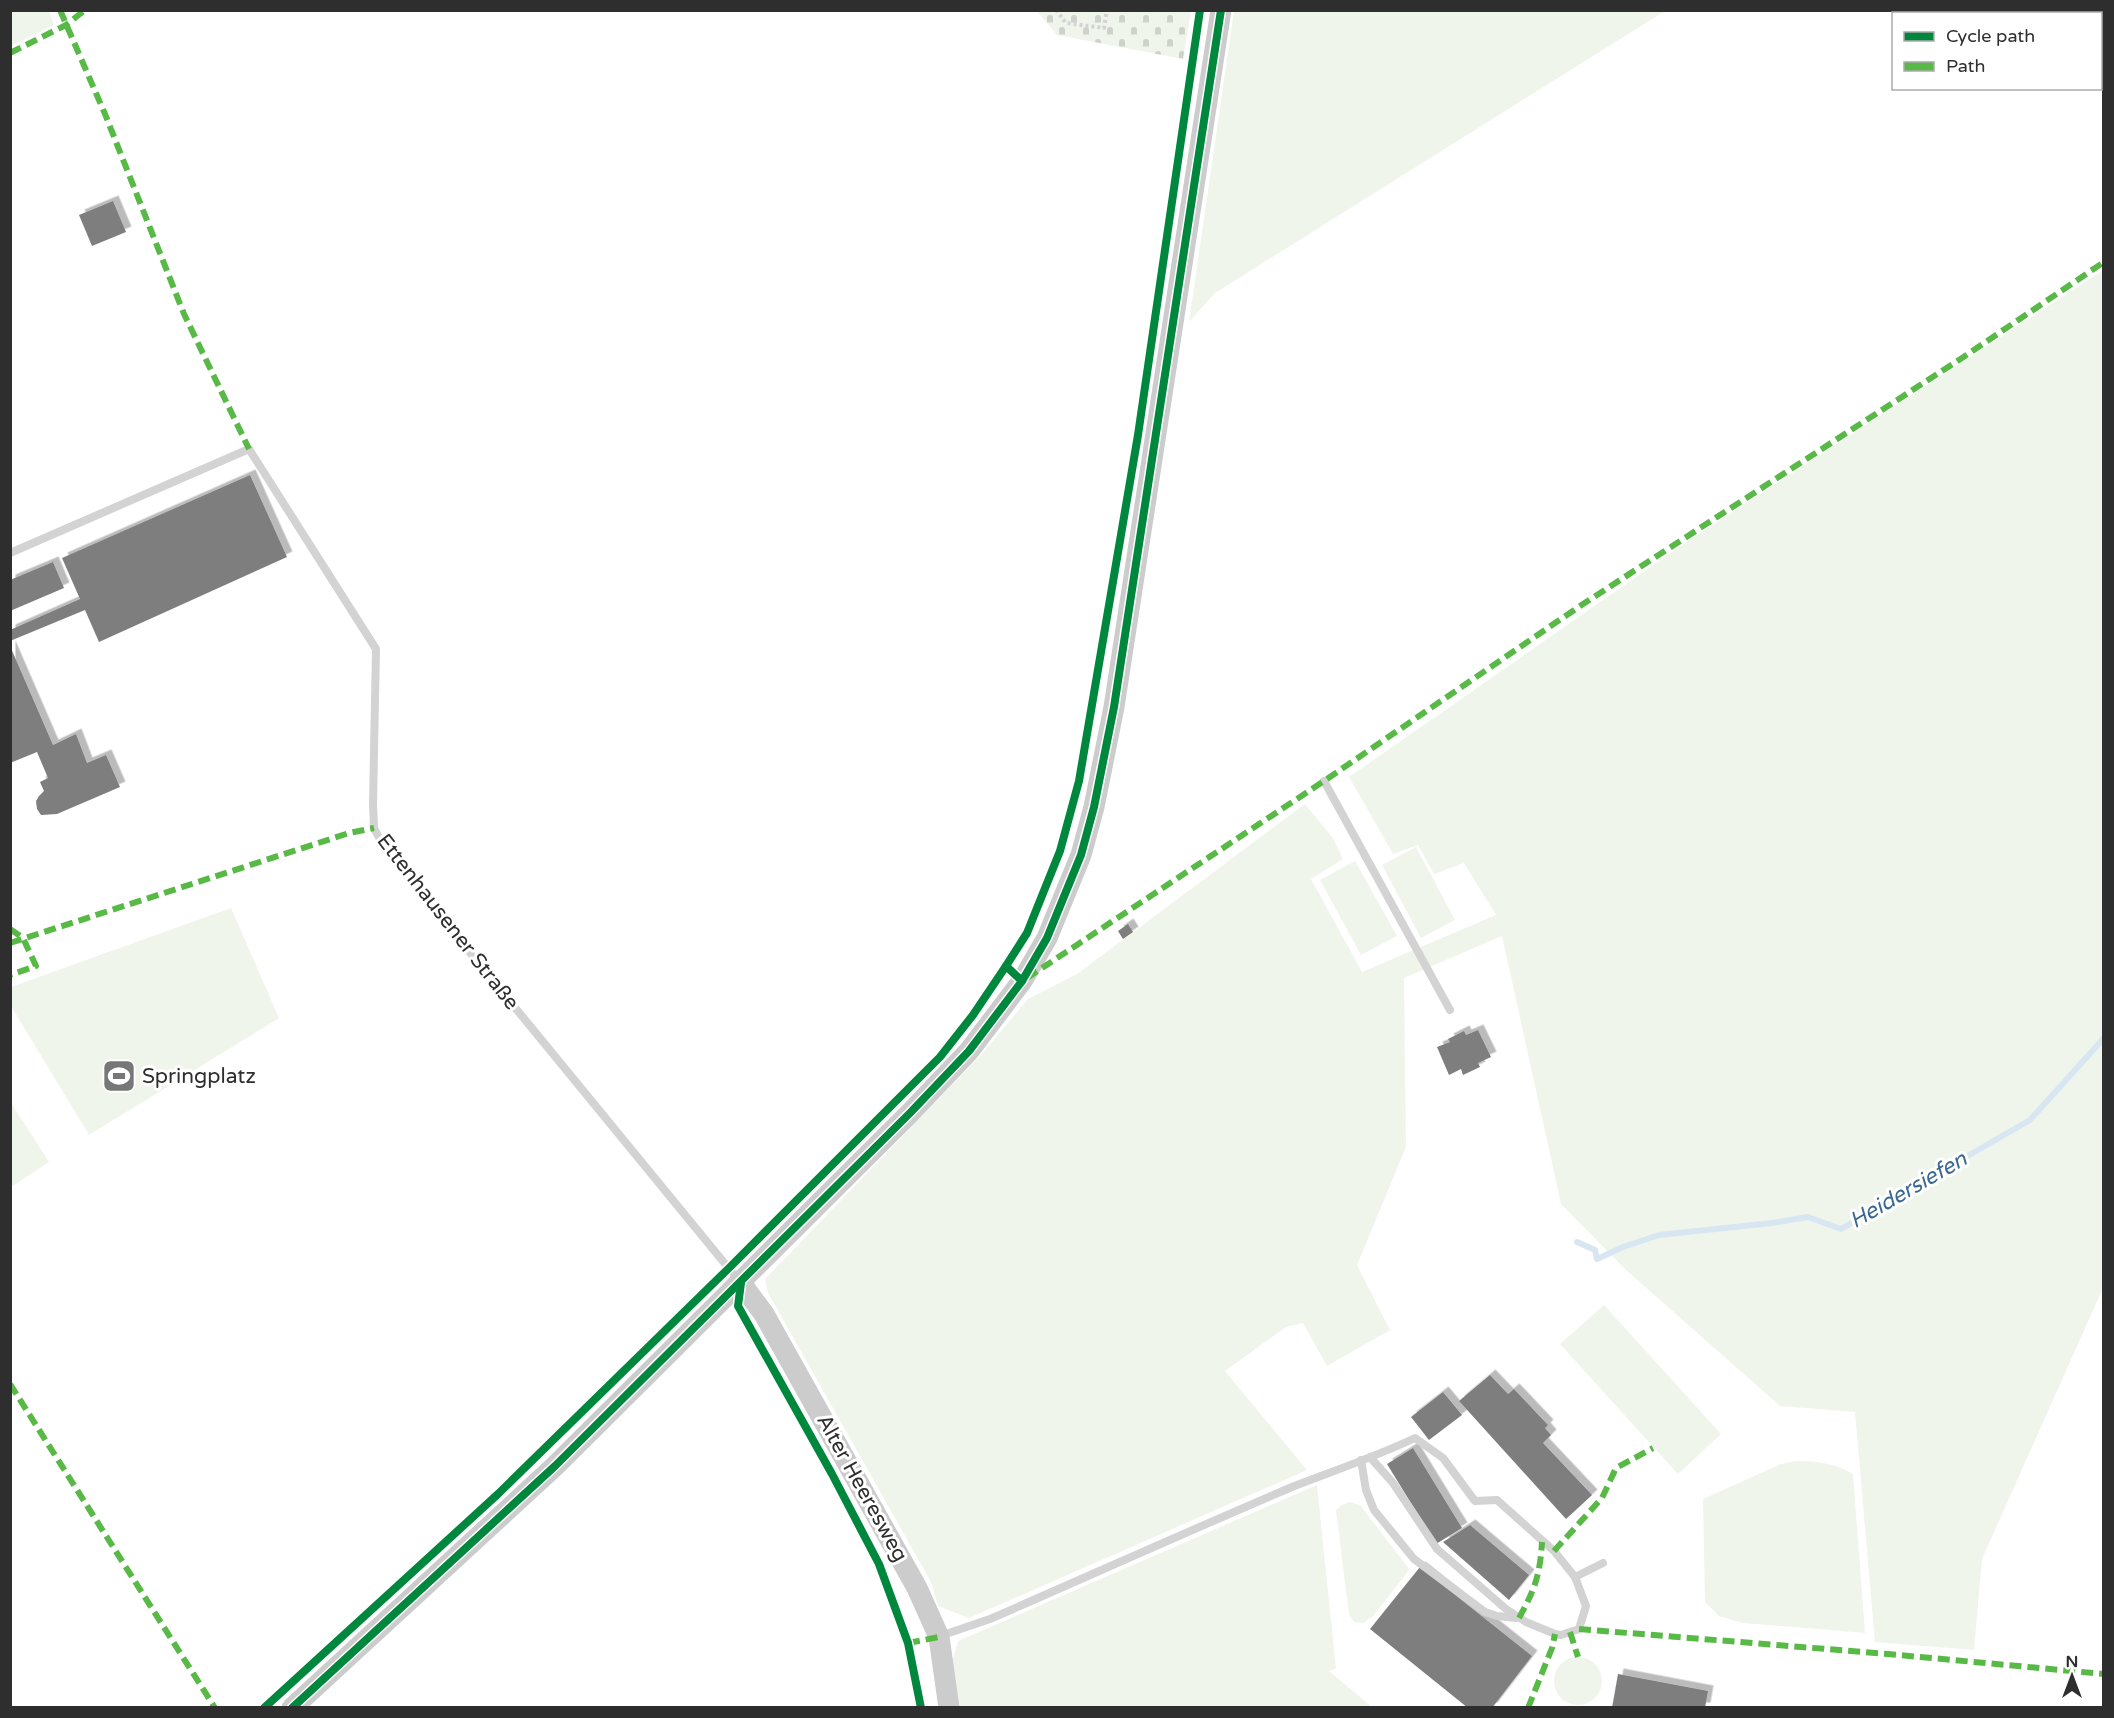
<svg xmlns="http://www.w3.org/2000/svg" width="2114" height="1718" font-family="'Varela Round',sans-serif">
<defs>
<pattern id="cemetery-stones" width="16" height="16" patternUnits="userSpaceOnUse" patternTransform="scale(1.5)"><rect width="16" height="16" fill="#f0f5ec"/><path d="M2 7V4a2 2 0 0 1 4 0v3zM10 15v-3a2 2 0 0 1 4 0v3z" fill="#ced2cb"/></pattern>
<filter id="shadow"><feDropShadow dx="5.5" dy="-5.5" stdDeviation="0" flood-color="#0004"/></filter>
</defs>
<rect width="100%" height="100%" fill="#fff"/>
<!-- grass -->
<g fill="#f0f5ec">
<polygon points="11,10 49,11 54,25 11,46"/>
<polygon points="1234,11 1234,10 1665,11 1215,293 1189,322"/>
<polygon points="2103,270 2103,1288 1982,1559 1974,1650 1875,1642 1855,1412 1780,1406 1626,1270 1561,1204 1502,936 1404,978 1406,1147 1357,1265 1390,1330 1327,1366 1303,1323 1286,1327 1225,1371 1307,1470 969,1618 938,1606 931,1582 768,1293 765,1279 981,1055 1028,999 1077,974 1305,804 1333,838 1343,859 1311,879 1362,972 1496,915 1464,863 1434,874 1418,845 1393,854 1349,777 1679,547"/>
<polygon points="1416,847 1455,920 1421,938 1382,865"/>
<polygon points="1355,861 1397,936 1361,955 1320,880"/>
<polygon points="231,908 279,1018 89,1135 11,1006 11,987"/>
<polygon points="10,1101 49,1162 11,1187 10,1187"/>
<polygon points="1604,1305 1721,1434 1678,1474 1560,1344"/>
<path d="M1796,1461c22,0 38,2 57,13l12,159 -122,-10 -24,-7 -14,-14 -2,-103 78,-35z"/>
<polygon points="1317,1485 1336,1669 1329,1671 1372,1707 955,1707 951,1666 958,1641"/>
<polygon points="1350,1502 1360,1505 1409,1569 1407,1573 1373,1616 1363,1623 1354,1622 1349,1615 1336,1510 1342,1505"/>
<circle cx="1578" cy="1681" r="24"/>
</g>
<!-- cemetery -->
<polygon fill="url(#cemetery-stones)" points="1037,11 1191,11 1183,59 1057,35"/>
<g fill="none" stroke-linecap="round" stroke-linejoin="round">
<!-- stream -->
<polyline stroke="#d8e6f2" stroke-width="6" points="1577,1242 1595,1250 1597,1259 1623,1247 1659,1235 1772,1223 1808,1217 1841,1229 2030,1120 2104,1038"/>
</g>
<!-- building -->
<g fill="#7e7e7e" filter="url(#shadow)">
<polygon points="113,201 126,232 92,246 79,215"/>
<polygon points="250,475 287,557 99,642 85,610 10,641 10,630 80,599 62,558"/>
<polygon points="53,562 64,588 10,611 10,580"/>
<polygon points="10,646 53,745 76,734 87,763 106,755 120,787 57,814 41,815 37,809 36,801 39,796 44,791 40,782 48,778 37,752 10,763"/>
<polygon points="1128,924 1133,932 1123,939 1118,931"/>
<polygon points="1478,1030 1491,1057 1478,1063 1480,1067 1463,1075 1461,1069 1449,1075 1437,1047 1450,1042 1448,1039 1464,1031 1466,1035"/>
<polygon points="1490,1375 1508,1394 1514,1389 1548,1425 1545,1428 1551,1435 1543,1443 1592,1495 1566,1519 1459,1401"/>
<polygon points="1443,1392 1462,1415 1429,1440 1411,1417"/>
<polygon points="1413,1448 1462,1528 1436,1544 1387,1464"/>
<polygon points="1470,1525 1529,1575 1509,1600 1443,1542"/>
<polygon points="1420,1567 1532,1656 1492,1708 1468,1708 1370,1629"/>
<polygon points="1618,1674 1708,1691 1705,1708 1612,1708"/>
</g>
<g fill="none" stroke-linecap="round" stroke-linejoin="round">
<!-- path -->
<polyline stroke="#d3d3d3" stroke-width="4" stroke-dasharray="3 3" stroke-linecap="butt" points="1056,10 1066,23 1104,28 1107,10"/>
<!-- lane -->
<g stroke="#d3d3d3" stroke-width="8">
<polyline points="10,553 249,449 376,649 373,804 374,828 385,849 740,1282"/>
<polyline points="1324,781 1450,1010"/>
<polyline points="1361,1460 1366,1490 1374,1510 1414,1559 1485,1612 1497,1616 1516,1618"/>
<polyline points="1575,1577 1603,1563"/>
<path d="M940,1636l50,-17c101,-44 201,-89 302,-132 41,-16 83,-30 123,-49l28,20 32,43 22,-1 57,51 21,26 11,29 -7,23 -18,6 -6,-1 -29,-12 -20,-13 -69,-60 -44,-66 -23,-26"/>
</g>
<!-- secondary -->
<g stroke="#ccc" stroke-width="21">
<polyline points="741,1283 764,1314 917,1588 939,1637 949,1708"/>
<polyline points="292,1708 555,1466 910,1113 969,1051 1022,981 1047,938 1081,855 1094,807 1114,707 1221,10"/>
</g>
<!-- quiet -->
<g stroke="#58b947" stroke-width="6" stroke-dasharray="12 6" stroke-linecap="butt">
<polyline points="60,10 105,114 184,314 249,449"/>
<polyline points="10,53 66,25 85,10"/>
<polyline points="10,929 23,938 36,966 10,975"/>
<polyline points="10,943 349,833 374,828"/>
<polyline points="1027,978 1324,781 1580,606 1965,356 2104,262"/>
<polyline points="10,1384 215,1708"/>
<polyline points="1554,1551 1602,1498 1616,1468 1653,1448"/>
<path d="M1519,1618c16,-29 21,-43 23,-76"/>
<polyline points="1579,1629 1888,1654 2104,1674"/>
<polyline points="1570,1632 1578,1657"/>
<polyline points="908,1643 939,1637"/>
<polyline points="1528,1708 1552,1648 1555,1634"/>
</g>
<defs>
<g id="cycleway">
<polyline points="1006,966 1027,933 1060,851 1079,781 1138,435 1200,10"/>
<polyline points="741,1283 738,1306 832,1474 879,1564 908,1643 921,1708"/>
<polyline points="264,1708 498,1494 729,1268 940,1057 973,1015 1006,966 1022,981"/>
<polyline points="292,1708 555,1466 910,1113 969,1051 1022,981 1047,938 1081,855 1094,807 1114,707 1221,10"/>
</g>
</defs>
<!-- cycleway casing -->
<use href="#cycleway" stroke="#fff" stroke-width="11"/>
<!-- cycleway -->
<use href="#cycleway" stroke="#00873e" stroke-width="8"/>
</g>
<!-- icons -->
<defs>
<symbol id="stadium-square" viewBox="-11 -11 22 22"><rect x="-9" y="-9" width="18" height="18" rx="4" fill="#777" stroke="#fff"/><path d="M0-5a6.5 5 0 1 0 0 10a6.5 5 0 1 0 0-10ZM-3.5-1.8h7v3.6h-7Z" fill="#fff"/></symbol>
</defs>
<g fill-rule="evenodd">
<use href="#stadium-square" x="100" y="1057" width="38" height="38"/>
</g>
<g text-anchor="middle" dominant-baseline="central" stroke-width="6" stroke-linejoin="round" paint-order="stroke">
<!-- street labels -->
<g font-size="21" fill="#2e2e2e" stroke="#fff">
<text transform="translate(448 922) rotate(52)">Ettenhausener Straße</text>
<text transform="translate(862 1488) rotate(61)">Alter Heeresweg</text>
</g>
<!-- poi labels -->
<g font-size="21" fill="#2e2e2e" stroke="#fff" text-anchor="start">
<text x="142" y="1076">Springplatz</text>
</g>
<!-- water labels -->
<g font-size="22" font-style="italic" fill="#3b6892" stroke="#fff">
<text transform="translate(1908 1190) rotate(-30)">Heidersiefen</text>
</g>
</g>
<!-- border -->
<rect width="2114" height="1718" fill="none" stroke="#2e2e2e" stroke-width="24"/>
<!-- legend -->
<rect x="1892" y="12" width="210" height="78" fill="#ffffff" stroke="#ababab" stroke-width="1.5"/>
<rect x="1904" y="32" width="30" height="9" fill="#00873e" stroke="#ababab" stroke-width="1.5"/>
<text x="1946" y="42" font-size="18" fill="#2e2e2e">Cycle path</text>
<rect x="1904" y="62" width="30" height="9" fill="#58b947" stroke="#ababab" stroke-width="1.5"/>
<text x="1946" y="72" font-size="18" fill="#2e2e2e">Path</text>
<!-- north arrow -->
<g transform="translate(2072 1676)" stroke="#ffffff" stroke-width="4.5" paint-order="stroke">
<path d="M0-4.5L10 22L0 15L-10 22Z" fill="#2e2e2e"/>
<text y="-9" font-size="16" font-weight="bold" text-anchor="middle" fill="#2e2e2e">N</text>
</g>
</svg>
